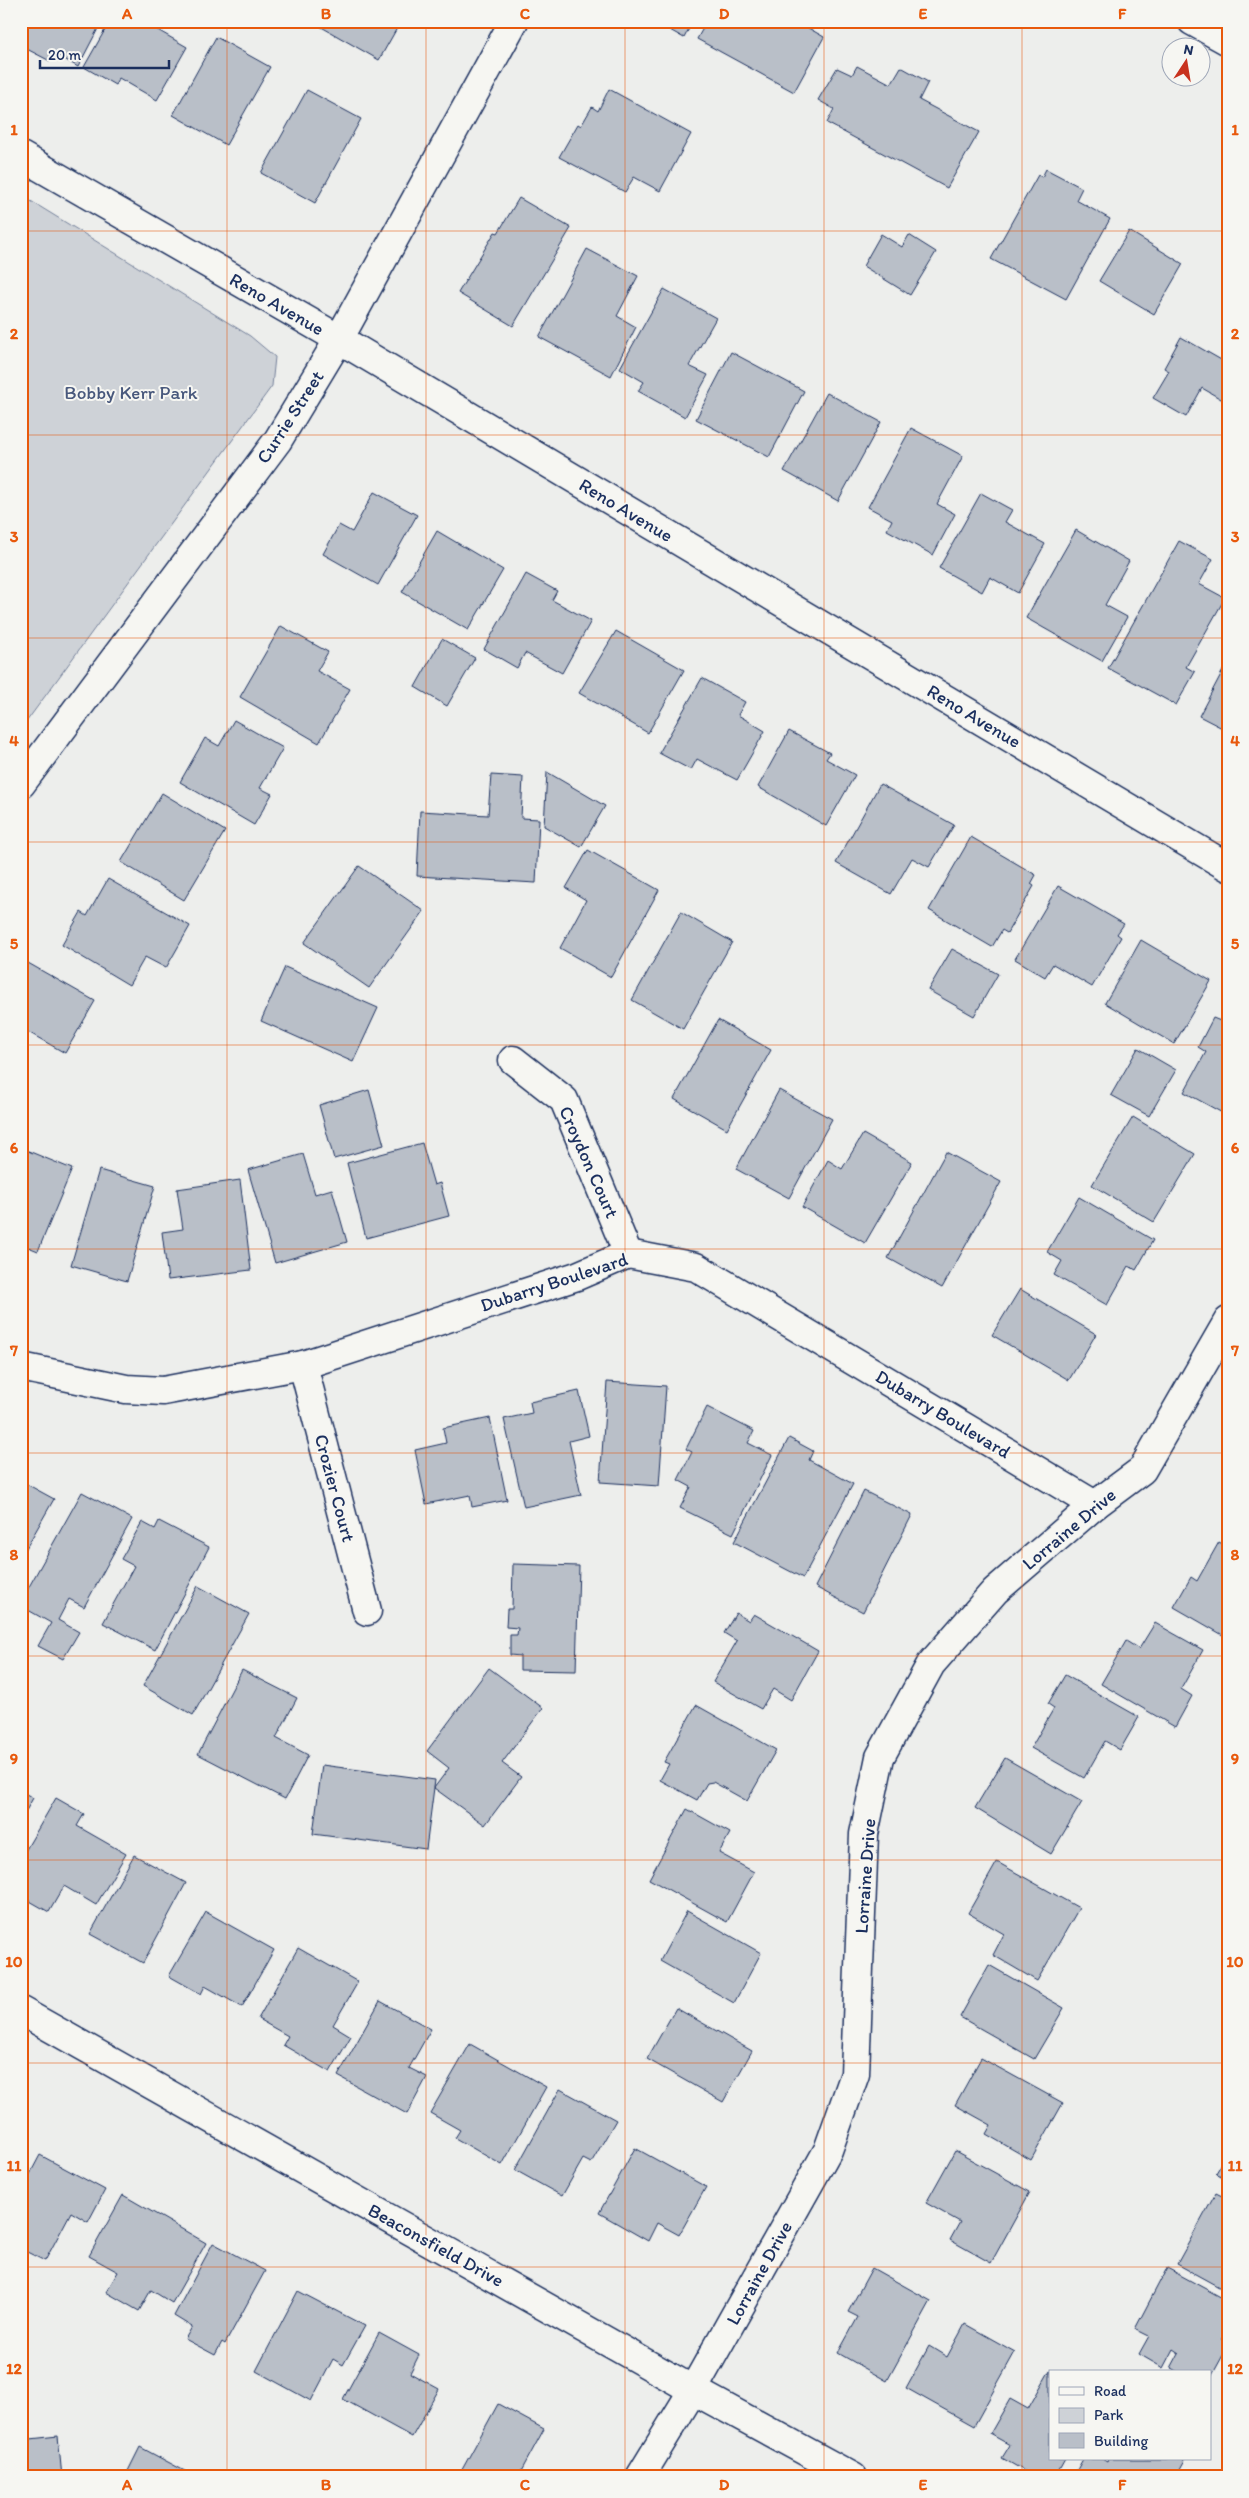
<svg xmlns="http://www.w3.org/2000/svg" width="1249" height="2498" font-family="Itim,sans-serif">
<rect width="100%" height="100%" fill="#edeeec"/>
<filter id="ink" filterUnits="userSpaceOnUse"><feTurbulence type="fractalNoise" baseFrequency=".02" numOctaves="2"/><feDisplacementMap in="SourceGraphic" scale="10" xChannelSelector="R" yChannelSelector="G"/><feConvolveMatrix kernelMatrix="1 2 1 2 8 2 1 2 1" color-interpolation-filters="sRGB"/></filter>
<g filter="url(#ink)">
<!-- green -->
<polygon fill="#ced2d7" stroke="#74809a" points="21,195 250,336 275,357 272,386 21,729"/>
<!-- building -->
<g fill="#b9bfc8" stroke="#1b2f5e">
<polygon points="21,21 102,21 78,67 54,53 50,61 21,46"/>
<polygon points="110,21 152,21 149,25 187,47 157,100 119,78 115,85 84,67"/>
<polygon points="311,21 401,21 379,60"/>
<polygon points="654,21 693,21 684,38"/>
<polygon points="707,21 796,21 824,37 794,92 697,39"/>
<polygon points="216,37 270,67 226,145 173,115"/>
<polygon points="857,66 891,84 901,67 928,82 919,100 979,132 947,188 827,123 834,109 818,100 837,68 852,75"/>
<polygon points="609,89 691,134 660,191 634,177 625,192 559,157 578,124 581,126 592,107 598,111"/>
<polygon points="307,90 361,119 315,203 261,173"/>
<polygon points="1046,169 1082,188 1076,200 1110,219 1066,299 991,259 1038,175 1042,177"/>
<polygon points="519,198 571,228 513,326 458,293 495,232 498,233"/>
<polygon points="1129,231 1183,264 1154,314 1099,281"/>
<polygon points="881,234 902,247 909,235 936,252 910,295 863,266"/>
<polygon points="587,249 638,276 617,316 636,327 611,376 539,337"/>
<polygon points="664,289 716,318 689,366 708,375 685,417 638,391 644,382 620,368"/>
<polygon points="1181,337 1223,361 1228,354 1228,403 1202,388 1186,417 1153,398 1169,371 1164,368"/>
<polygon points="731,352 804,391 769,457 696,419"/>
<polygon points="827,393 881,422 838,501 784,471"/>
<polygon points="911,428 963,456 937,504 955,514 933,555 887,530 892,520 868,507"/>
<polygon points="374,492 417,515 378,585 323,554 339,525 352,532"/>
<polygon points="981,493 1012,510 1005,522 1045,544 1018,593 990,577 982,592 939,568"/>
<polygon points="1076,530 1129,561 1105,605 1127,617 1102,661 1026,618"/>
<polygon points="437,531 503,570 468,630 402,592"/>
<polygon points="1179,541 1213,559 1199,584 1225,598 1186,667 1195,672 1176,705 1108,668"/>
<polygon points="526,574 557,591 552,600 591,621 562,673 525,653 517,668 484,649"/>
<polygon points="281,626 328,652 317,671 350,689 319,743 240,697"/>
<polygon points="616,631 684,670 648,733 579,693"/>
<polygon points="442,639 475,658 447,706 415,687"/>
<polygon points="1228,661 1228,731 1199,716"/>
<polygon points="702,678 745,702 738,715 765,731 737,780 697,759 691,770 659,753"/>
<polygon points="234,720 283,748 260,788 272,794 254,825 180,782 205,738 219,746"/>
<polygon points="789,731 830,753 826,759 855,775 826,826 758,787"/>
<polygon points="547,772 605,806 581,847 544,826"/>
<polygon points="491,775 523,777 521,818 539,819 536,883 417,876 420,811 488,815"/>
<polygon points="880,784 954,825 929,867 912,858 891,894 836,863"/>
<polygon points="162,793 225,831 184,900 121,862"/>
<polygon points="971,837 1036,875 1031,884 1034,886 1007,933 1002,930 992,947 929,910"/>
<polygon points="588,850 659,890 611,977 560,948 586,900 566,888"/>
<polygon points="359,866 424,911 369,988 304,943"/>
<polygon points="108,879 190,926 166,968 145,957 129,985 62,945 81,912 87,916"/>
<polygon points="1058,886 1124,924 1117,934 1121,937 1092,987 1053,964 1045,977 1015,959"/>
<polygon points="681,912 732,942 683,1029 632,1000"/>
<polygon points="1141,940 1211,981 1174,1044 1105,1003"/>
<polygon points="952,949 998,974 974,1016 928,990"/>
<polygon points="21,959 95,1001 65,1053 21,1028"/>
<polygon points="285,967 378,1008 353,1062 261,1021"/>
<polygon points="1213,1018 1228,1024 1228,1116 1184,1092 1206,1052 1198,1047"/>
<polygon points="718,1020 771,1050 727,1129 674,1099"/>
<polygon points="1138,1048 1176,1070 1149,1116 1111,1095"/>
<polygon points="369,1090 384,1145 334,1159 319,1105"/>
<polygon points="779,1090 832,1119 789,1198 736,1169"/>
<polygon points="1133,1117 1195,1154 1154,1222 1092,1185"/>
<polygon points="863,1134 912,1162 865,1243 802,1207 828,1160 842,1169"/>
<polygon points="422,1143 434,1185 440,1183 449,1216 366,1238 347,1163"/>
<polygon points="21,1148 72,1169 38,1251 21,1244"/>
<polygon points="946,1152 1001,1182 942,1288 888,1258"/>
<polygon points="303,1154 315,1194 332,1189 347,1242 275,1263 248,1170"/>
<polygon points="99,1170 155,1186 127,1281 71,1265"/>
<polygon points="240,1180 251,1270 168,1280 162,1232 183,1229 177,1189"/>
<polygon points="1079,1197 1153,1240 1136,1270 1129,1266 1107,1305 1054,1275 1062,1261 1047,1252"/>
<polygon points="1020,1289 1096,1334 1069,1380 992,1335"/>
<polygon points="607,1382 666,1386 659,1486 600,1482"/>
<polygon points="579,1391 589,1436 569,1441 581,1495 524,1507 504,1419 532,1413 530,1402"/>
<polygon points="707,1407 754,1431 748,1443 772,1455 733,1534 680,1508 691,1487 678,1480 692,1452 686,1449"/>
<polygon points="490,1418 507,1500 472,1507 470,1495 426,1504 415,1450 446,1443 443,1428"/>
<polygon points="789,1438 813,1451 809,1460 853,1484 803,1578 734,1542"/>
<polygon points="21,1481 54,1499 21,1557"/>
<polygon points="864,1491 912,1515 863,1612 815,1587"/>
<polygon points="82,1492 132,1519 84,1607 69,1599 58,1620 79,1632 63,1659 38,1646 51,1623 21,1606 21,1601"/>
<polygon points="159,1521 209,1547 155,1650 103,1623 134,1566 121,1559 142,1522 155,1529"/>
<polygon points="1219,1542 1228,1547 1228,1638 1174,1607 1191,1577 1197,1581"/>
<polygon points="513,1564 579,1566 576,1671 520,1670 520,1656 510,1655 510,1635 517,1635 518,1628 506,1627 507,1609 512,1609"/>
<polygon points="198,1586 249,1614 193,1715 143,1686"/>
<polygon points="736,1613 749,1621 754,1614 818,1651 791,1700 773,1689 761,1709 713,1682 737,1641 724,1633"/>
<polygon points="1155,1623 1203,1650 1181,1689 1192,1696 1175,1727 1101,1684 1126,1641 1139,1649"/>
<polygon points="489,1668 543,1708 502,1763 521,1777 485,1825 434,1788 449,1768 427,1751"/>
<polygon points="242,1670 297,1698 276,1738 308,1755 285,1799 198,1754"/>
<polygon points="1065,1675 1139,1717 1120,1750 1105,1741 1084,1778 1031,1748 1054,1708 1048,1704"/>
<polygon points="696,1705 776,1750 747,1801 713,1782 707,1783 697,1800 660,1780 669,1764 664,1762"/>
<polygon points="1005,1758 1082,1802 1051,1854 975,1808"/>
<polygon points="322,1765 435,1780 426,1849 313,1834"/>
<polygon points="21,1791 33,1798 21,1820"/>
<polygon points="56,1798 84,1814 77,1826 126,1854 96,1905 64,1886 49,1912 21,1896 21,1858"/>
<polygon points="687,1809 730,1833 719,1853 754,1872 727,1922 649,1879"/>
<polygon points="134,1855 186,1883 143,1963 90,1934"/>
<polygon points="997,1862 1079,1908 1037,1981 993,1955 1004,1934 968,1913"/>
<polygon points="687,1911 761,1953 734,2003 660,1961"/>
<polygon points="206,1912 274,1950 242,2007 205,1986 201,1994 169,1976"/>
<polygon points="298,1948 358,1982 333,2025 351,2036 330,2072 283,2045 288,2036 258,2019"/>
<polygon points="989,1965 1064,2008 1034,2059 960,2017"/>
<polygon points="380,2001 431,2029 409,2068 427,2077 407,2114 338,2076"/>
<polygon points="676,2008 752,2051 723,2102 647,2059"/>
<polygon points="470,2044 546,2087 502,2165 455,2138 460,2130 430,2113"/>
<polygon points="981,2058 1063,2103 1031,2160 986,2134 991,2125 955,2105"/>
<polygon points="560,2089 616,2120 591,2163 583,2159 562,2196 515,2170"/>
<polygon points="635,2148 706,2187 679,2235 657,2223 648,2241 599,2213"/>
<polygon points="955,2151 1030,2192 991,2263 950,2240 960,2222 926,2203"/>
<polygon points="1228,2153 1228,2180 1216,2173"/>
<polygon points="40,2155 105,2190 88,2222 71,2212 45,2261 21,2249 21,2191"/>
<polygon points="1216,2193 1228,2199 1228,2292 1177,2264"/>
<polygon points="123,2195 206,2243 172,2303 151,2290 139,2311 106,2292 118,2272 89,2256"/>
<polygon points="213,2243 265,2271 225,2344 222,2342 215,2355 185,2339 192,2327 174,2316"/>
<polygon points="872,2268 931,2301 887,2381 838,2353 858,2317 848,2312"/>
<polygon points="1167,2268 1228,2301 1228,2329 1222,2339 1228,2342 1228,2346 1210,2379 1210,2372 1178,2372 1171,2368 1179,2353 1173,2349 1163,2368 1139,2354 1149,2336 1135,2329"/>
<polygon points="298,2291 365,2326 343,2365 333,2359 311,2401 256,2371"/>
<polygon points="965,2324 1015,2352 974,2426 906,2388 929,2346 947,2357"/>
<polygon points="379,2333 419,2355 410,2373 439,2389 412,2437 343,2399"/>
<polygon points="1050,2370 1053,2372 1050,2372 1050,2459 1065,2459 1055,2477 1035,2477 1002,2458 1010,2445 990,2434 1010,2399 1028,2409"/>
<polygon points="498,2404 544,2429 518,2477 458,2477"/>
<polygon points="58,2436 62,2477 21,2477 21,2440"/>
<polygon points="140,2447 194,2476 194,2477 125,2477"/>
<polygon points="1083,2459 1102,2459 1107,2462 1108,2459 1186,2459 1176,2477 1073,2477"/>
</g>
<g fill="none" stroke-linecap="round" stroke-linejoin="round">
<defs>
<g id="minor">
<polyline points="21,156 339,339 1228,867"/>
<polyline points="21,784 278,440 339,339 514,21"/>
<polyline points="513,1060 564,1100 628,1254"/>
<polyline points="303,1365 367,1611"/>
<polyline points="21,1367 126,1389 163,1391 303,1365 577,1276 628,1254 696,1267 1095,1505"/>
<polyline points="21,2011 693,2390 853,2477"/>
<polyline points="640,2477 693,2390 828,2150 855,2074 864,1834 880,1757 931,1664 995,1591 1095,1505 1142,1470 1228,1321"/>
</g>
<polyline id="major" points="1192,21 1228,41"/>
</defs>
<!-- minor casing -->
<use href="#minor" stroke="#1b2f5e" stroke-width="31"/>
<!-- major casing -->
<use href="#major" stroke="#1b2f5e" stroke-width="31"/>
<!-- minor -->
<use href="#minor" stroke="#f6f6f2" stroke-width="28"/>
<!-- major -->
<use href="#major" stroke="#f6f6f2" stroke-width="28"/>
</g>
</g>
<!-- grid -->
<path fill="none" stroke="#e8590c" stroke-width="1" stroke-opacity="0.55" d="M227,21v2456M426,21v2456M625,21v2456M824,21v2456M1022,21v2456M21,231h1207M21,435h1207M21,638h1207M21,842h1207M21,1045h1207M21,1249h1207M21,1453h1207M21,1656h1207M21,1860h1207M21,2063h1207M21,2267h1207"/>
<g text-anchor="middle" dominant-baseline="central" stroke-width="4" stroke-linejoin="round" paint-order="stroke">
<!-- street labels -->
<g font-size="19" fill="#1b2f5e" stroke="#f6f6f2">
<text transform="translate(277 304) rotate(30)">Reno Avenue</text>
<text transform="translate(290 417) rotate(-57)">Currie Street</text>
<text transform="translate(626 510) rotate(31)">Reno Avenue</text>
<text transform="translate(974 716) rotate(31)">Reno Avenue</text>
<text transform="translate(589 1162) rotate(66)">Croydon Court</text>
<text transform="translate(554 1282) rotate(-18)">Dubarry Boulevard</text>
<text transform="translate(943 1414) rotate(31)">Dubarry Boulevard</text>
<text transform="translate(335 1488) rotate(75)">Crozier Court</text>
<text transform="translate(1069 1529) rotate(-40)">Lorraine Drive</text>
<text transform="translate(865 1876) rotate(-86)">Lorraine Drive</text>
<text transform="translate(436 2245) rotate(29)">Beaconsfield Drive</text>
<text transform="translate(759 2273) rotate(-61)">Lorraine Drive</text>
</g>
<!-- park labels -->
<g font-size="19" fill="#48587c" stroke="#f6f6f2">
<text x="131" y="392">Bobby Kerr Park</text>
</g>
</g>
<!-- margin -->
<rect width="1249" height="2498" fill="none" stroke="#f6f6f2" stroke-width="55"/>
<!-- legend -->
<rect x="1049" y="2370" width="162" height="90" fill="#f6f6f2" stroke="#9ea6b7"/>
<rect x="1059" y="2387" width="25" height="8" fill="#f6f6f2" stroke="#9ea6b7"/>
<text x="1094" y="2396" font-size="15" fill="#1b2f5e">Road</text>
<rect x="1059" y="2408" width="25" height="15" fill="#ced2d7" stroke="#9ea6b7"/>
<text x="1094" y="2420" font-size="15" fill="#1b2f5e">Park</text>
<rect x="1059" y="2433" width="25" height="15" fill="#b9bfc8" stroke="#9ea6b7"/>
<text x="1094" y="2446" font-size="15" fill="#1b2f5e">Building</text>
<!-- north arrow -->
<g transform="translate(1186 62) rotate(12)"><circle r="24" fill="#f6f6f2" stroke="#9ea6b7"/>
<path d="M0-4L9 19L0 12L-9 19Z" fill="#c8321e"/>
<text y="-8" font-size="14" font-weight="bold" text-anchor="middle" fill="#1b2f5e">N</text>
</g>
<!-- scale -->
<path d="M40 60v8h129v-8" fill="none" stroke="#1b2f5e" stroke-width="2.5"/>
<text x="48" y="60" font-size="15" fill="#1b2f5e" stroke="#f6f6f2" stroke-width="4" paint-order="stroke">20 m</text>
<rect x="28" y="28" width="1194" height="2442" fill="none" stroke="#e8590c" stroke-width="2"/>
<g font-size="16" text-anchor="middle" font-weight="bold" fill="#e8590c">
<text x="127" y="19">A</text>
<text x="326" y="19">B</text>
<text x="525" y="19">C</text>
<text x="724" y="19">D</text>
<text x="923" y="19">E</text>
<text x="1122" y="19">F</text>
<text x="14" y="135">1</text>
<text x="1235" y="135">1</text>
<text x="14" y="339">2</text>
<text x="1235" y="339">2</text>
<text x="14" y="542">3</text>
<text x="1235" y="542">3</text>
<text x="14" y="746">4</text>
<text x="1235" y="746">4</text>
<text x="14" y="949">5</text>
<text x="1235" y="949">5</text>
<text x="14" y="1153">6</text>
<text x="1235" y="1153">6</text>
<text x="14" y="1356">7</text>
<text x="1235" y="1356">7</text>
<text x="14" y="1560">8</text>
<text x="1235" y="1560">8</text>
<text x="14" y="1764">9</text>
<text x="1235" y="1764">9</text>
<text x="14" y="1967">10</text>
<text x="1235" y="1967">10</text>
<text x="14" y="2171">11</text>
<text x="1235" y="2171">11</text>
<text x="14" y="2374">12</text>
<text x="1235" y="2374">12</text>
<text x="127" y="2490">A</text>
<text x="326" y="2490">B</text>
<text x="525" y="2490">C</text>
<text x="724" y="2490">D</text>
<text x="923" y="2490">E</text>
<text x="1122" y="2490">F</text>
</g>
</svg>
